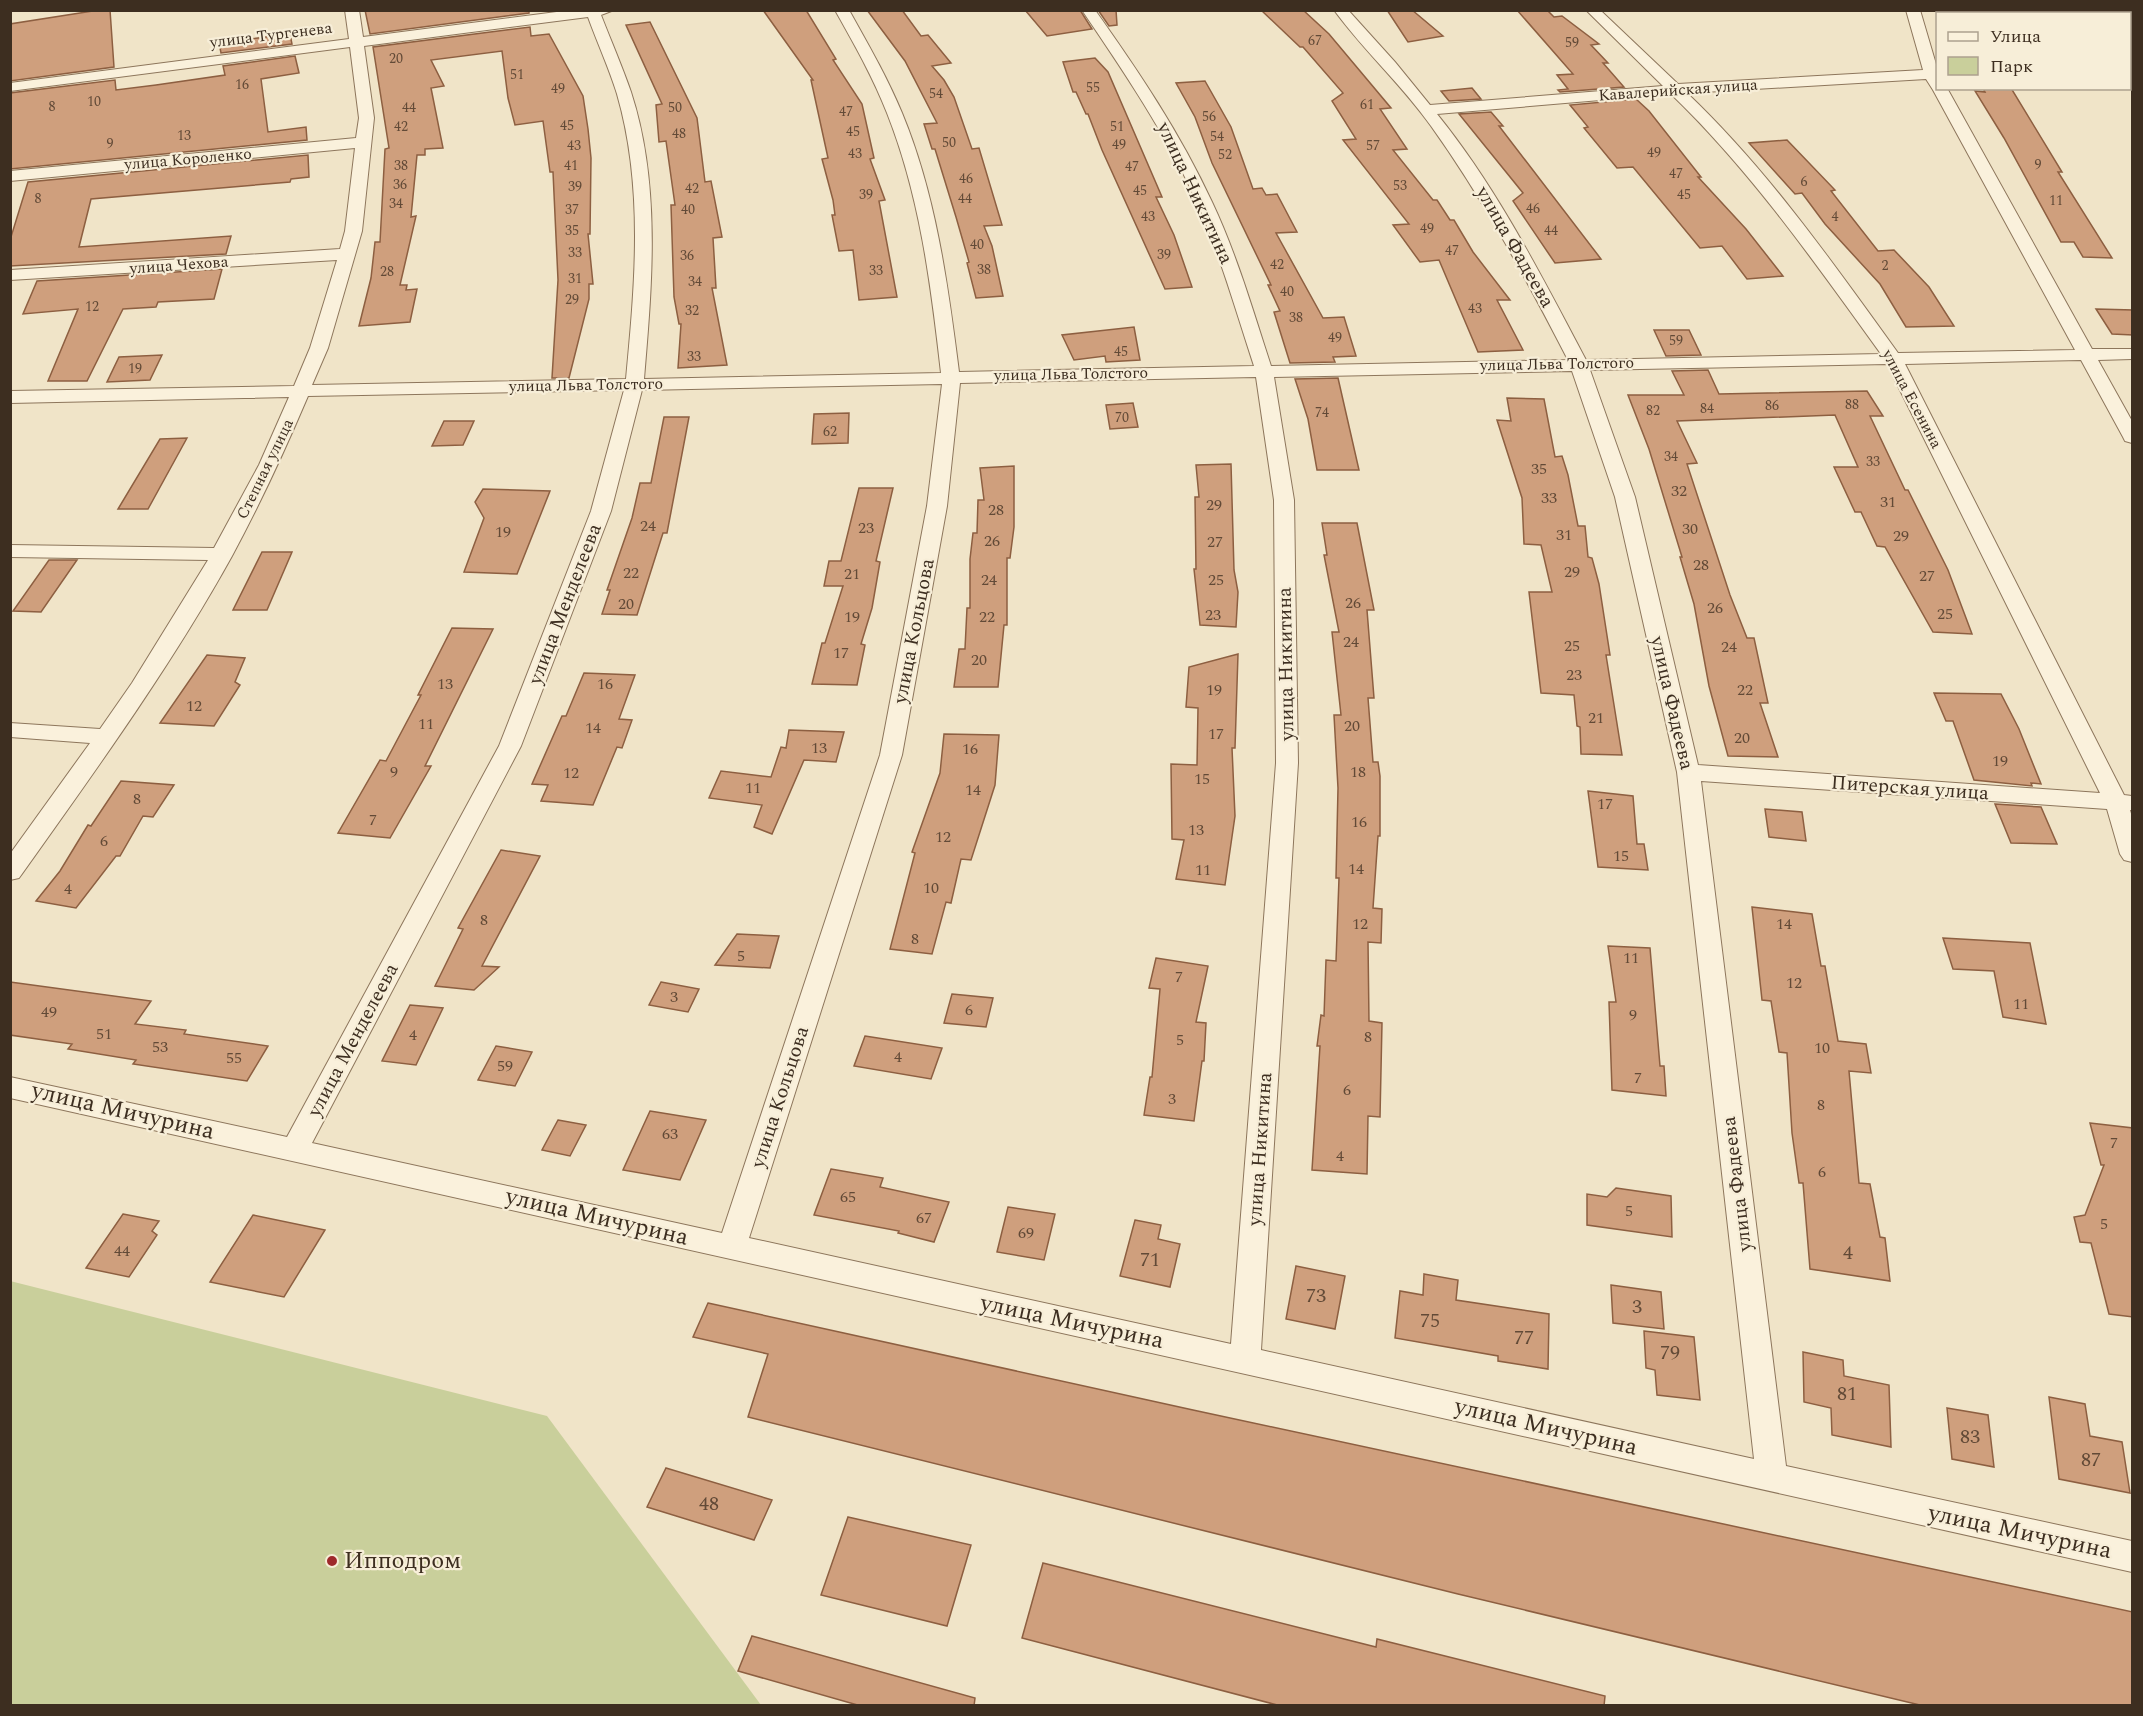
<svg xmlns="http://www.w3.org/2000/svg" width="2143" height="1716" font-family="Spectral,serif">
<rect width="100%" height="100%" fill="#f0e4c8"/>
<!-- green -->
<polygon fill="#c9cf9b" points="10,1281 547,1416 761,1705 11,1705"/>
<!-- building -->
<g fill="#cf9f7d" stroke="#8d5f41" stroke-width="1.5">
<polygon points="99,10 110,10 114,67 10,81 10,24"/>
<polygon points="365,10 529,10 529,13 370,34"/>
<polygon points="763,10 806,10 836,59 833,60 862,104 874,158 870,159 885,200 879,201 897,297 859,300 853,250 839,251 832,215 835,215 833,200 822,159 828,158 811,80 813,80"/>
<polygon points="867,10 902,10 921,36 928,35 951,63 932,66 944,80 954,97 972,149 979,148 1002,225 984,226 992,246 1003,296 976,298 967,263 969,262 956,217 935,149 932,149 924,124 937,123 905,61"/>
<polygon points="1025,10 1080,10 1092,29 1047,36"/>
<polygon points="1098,10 1116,10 1117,25 1109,26"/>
<polygon points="1261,10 1303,10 1329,34 1391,108 1380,109 1407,149 1393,150 1433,200 1437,200 1450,220 1454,220 1473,252 1510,300 1497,300 1523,350 1478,352 1439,260 1420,262 1393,225 1409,224 1343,140 1356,139 1332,101 1343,93 1303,47 1300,47"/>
<polygon points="1387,10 1412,10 1443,36 1408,42"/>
<polygon points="1517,10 1547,10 1554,17 1562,16 1599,44 1591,45 1608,63 1603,63 1624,87 1560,92 1558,90 1568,89 1557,75 1573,74"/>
<polygon points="650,22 697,118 705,182 711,181 722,237 713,238 716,288 712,288 727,365 678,368 681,324 679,324 674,297 671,205 675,205 666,141 659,142 656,105 662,104 626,25"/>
<polygon points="530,27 531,36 549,34 583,96 588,129 591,158 590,234 588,234 593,284 589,284 589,299 569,378 552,378 558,280 553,172 550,172 543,121 515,125 508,98 502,51 431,60 444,86 431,88 443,148 425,149 425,155 417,155 411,217 416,216 400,285 407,285 406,290 417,289 410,322 359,326 371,278 375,242 380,242 385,149 389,148 373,47"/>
<polygon points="290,34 292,44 221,53 219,43"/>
<polygon points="295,56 299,73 261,79 268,132 306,127 307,140 10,169 10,93 115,80 116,90 156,85 225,75 223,66"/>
<polygon points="1095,58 1108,72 1162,197 1156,197 1174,235 1192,287 1165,289 1102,150 1088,114 1086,114 1076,92 1073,92 1063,62"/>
<polygon points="1205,81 1231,127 1253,189 1262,188 1266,195 1277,194 1297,232 1276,233 1323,318 1344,317 1356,356 1333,357 1335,362 1290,363 1274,312 1280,311 1268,285 1271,285 1212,163 1195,117 1176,83"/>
<polygon points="1472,88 1481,99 1449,101 1441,91"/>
<polygon points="1983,88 2011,88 2062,172 2058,172 2112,258 2083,257 2074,242 2061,242 2004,138 1975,91 1985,92"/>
<polygon points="1636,99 1649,111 1701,177 1698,177 1746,229 1783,276 1747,279 1722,246 1700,248 1633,167 1617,168 1584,128 1588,127 1570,105"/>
<polygon points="1491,112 1503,126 1499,126 1601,259 1555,263 1513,201 1523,193 1459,114"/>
<polygon points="1787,140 1835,190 1831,191 1878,251 1894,250 1929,287 1954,326 1906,327 1880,284 1825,224 1802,193 1795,194 1749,143"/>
<polygon points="308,155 309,177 291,179 290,182 91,199 79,247 231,236 226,254 10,266 10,240 28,182"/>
<polygon points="222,269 214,299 158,302 156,307 123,309 87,381 48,381 78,309 23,314 37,281"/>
<polygon points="2096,309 2133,310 2133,335 2112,334"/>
<polygon points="1134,327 1140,360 1106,362 1105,356 1074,360 1062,335"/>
<polygon points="1654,330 1689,330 1701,355 1666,356"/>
<polygon points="162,355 150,380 107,382 119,357"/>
<polygon points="1708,370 1719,394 1867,391 1883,416 1870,416 1905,490 1908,490 1948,570 1972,634 1933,632 1885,547 1877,546 1861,512 1855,512 1834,467 1858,467 1835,415 1677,421 1697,463 1687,464 1730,595 1747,638 1754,638 1768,703 1760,703 1778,757 1728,756 1709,686 1694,604 1680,557 1682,557 1649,449 1628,395 1684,395 1672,371"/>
<polygon points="1338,378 1359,470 1317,470 1308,419 1295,379"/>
<polygon points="1507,398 1544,399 1555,457 1562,456 1568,475 1578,526 1585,526 1588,557 1592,558 1599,584 1610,655 1606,655 1622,755 1581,754 1580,727 1577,726 1574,695 1541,693 1529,592 1552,592 1541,545 1524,544 1522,498 1497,420 1511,421"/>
<polygon points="1133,403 1138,427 1110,429 1106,405"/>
<polygon points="849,413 848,443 812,444 814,414"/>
<polygon points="664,417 689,417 667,533 663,533 637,615 602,614 610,590 607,590 632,518 640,483 651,483"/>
<polygon points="444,421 474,421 463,445 432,446"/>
<polygon points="187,438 148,509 118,509 160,439"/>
<polygon points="1231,464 1234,570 1238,592 1236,627 1200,625 1194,569 1196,569 1195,497 1199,497 1196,465"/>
<polygon points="1014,466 1014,527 1010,558 1007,558 1007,625 1004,625 998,687 954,687 959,649 965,649 967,608 970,608 970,559 973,533 977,533 978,500 984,500 980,468"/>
<polygon points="859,488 893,488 876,561 880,562 872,608 861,644 865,645 857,685 812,684 822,643 825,643 843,586 824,586 829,561 841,561"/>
<polygon points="483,489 550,491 517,574 464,572 484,518 475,502"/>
<polygon points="1322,523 1357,523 1374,610 1367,610 1374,698 1368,698 1373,762 1378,762 1380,776 1380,836 1378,836 1373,908 1382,909 1381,943 1368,942 1369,1021 1382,1023 1380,1117 1368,1116 1367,1174 1312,1170 1320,1046 1317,1046 1321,1015 1324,1016 1326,960 1336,961 1339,878 1336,878 1338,788 1334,715 1341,715 1332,632 1339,632 1324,555 1327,555"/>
<polygon points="262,552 292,552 267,610 233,610"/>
<polygon points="49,560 77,560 41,612 13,611"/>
<polygon points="452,628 493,629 425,766 431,766 390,838 338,833 380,760 386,761 421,695 418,695"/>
<polygon points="1238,654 1235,748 1232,748 1235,816 1225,885 1176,879 1184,840 1172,839 1171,764 1197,765 1198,708 1186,707 1189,667"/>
<polygon points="207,655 245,658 235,682 240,685 214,726 160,723"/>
<polygon points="584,673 635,675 619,719 632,720 622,748 617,747 593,805 541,801 548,785 532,784 562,716 566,716"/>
<polygon points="1934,693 2001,694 2019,729 2041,784 2031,783 2032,786 1974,780 1953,721 1946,721"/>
<polygon points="789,730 844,732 836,762 804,760 772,834 754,827 762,805 709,798 721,771 771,777 781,747 786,748"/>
<polygon points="944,734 999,735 995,785 971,860 961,859 951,903 946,902 932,954 890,949 915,853 912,852 940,773"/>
<polygon points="121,781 174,785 153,817 143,816 120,856 116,856 76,908 36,901 60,871 88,825 91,826"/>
<polygon points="1588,791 1633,796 1637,844 1644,844 1648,870 1598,867"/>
<polygon points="1995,804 2041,807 2057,844 2011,843"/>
<polygon points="1765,809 1802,812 1806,841 1769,837"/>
<polygon points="501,850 540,856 482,966 499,967 474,990 435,986 463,929 458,928"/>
<polygon points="1752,907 1812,914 1821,966 1825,966 1838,1041 1866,1044 1871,1073 1849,1071 1859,1183 1870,1184 1880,1237 1885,1238 1890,1281 1810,1269 1803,1183 1799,1183 1792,1133 1787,1053 1779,1052 1771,1001 1762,1000"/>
<polygon points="737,934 779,936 770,968 715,965"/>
<polygon points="1943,938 2030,943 2046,1024 2003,1017 1994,971 1953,969"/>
<polygon points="1608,946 1650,948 1660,1066 1664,1066 1666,1096 1612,1090 1609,1002 1616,1002"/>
<polygon points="1156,958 1208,966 1196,1022 1206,1023 1204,1061 1202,1061 1194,1121 1144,1115 1150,1077 1152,1077 1160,989 1149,988"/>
<polygon points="10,982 151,1001 135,1024 186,1030 184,1034 268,1046 247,1081 133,1064 136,1060 68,1049 72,1044 10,1035"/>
<polygon points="661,982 699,989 688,1012 649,1005"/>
<polygon points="952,994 993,998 986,1027 944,1023"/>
<polygon points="410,1005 443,1008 416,1065 382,1061"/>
<polygon points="865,1036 942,1048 931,1079 854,1066"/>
<polygon points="496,1046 532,1052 515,1086 478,1080"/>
<polygon points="650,1111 706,1120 680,1180 623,1170"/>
<polygon points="558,1120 586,1125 570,1156 542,1150"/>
<polygon points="2090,1123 2133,1128 2133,1317 2109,1314 2091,1243 2080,1242 2074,1217 2085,1215 2104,1165 2101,1165"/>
<polygon points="831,1169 883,1178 880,1187 949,1202 934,1242 898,1233 899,1231 814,1215"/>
<polygon points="1616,1188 1671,1196 1672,1237 1587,1225 1587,1194 1607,1197"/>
<polygon points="1008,1207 1055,1214 1044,1260 997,1252"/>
<polygon points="123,1214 159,1221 152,1231 157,1235 129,1277 86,1268"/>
<polygon points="253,1215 325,1230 284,1297 210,1282"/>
<polygon points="1135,1220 1161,1225 1158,1239 1180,1244 1170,1287 1120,1276"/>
<polygon points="1296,1266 1345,1276 1335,1329 1286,1319"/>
<polygon points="1424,1274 1458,1280 1456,1300 1549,1314 1548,1369 1498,1361 1498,1356 1395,1338 1400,1291 1423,1295"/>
<polygon points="1611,1285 1661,1292 1664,1329 1613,1323"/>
<polygon points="708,1303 1193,1410 2133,1612 2133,1706 1924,1706 1458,1594 748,1417 768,1354 693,1337"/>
<polygon points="1644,1331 1694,1337 1700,1400 1657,1395 1655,1370 1646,1368"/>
<polygon points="1803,1352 1843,1360 1844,1376 1889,1385 1891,1447 1832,1435 1831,1408 1804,1402"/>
<polygon points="2049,1397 2085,1404 2090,1436 2122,1442 2130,1493 2059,1479"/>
<polygon points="1947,1408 1988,1415 1994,1467 1952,1459"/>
<polygon points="666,1468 772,1500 754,1540 647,1507"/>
<polygon points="848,1517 971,1545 947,1626 821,1595"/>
<polygon points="1043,1563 1376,1647 1377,1639 1605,1696 1604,1706 1281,1706 1022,1638"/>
<polygon points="752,1636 975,1698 974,1706 861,1706 738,1671"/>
</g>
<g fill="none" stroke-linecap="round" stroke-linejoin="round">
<defs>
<path id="street" d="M345,10h14l4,27 209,-27h42l-13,5c10,26 21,51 30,77 30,92 21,192 13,287l297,-6c-10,-88 -21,-177 -54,-260 -14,-36 -33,-69 -52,-103h14c19,34 38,67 53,103 34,82 46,172 57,259l295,-6c-18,-55 -34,-111 -57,-164 -31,-68 -73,-130 -115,-192h13c44,62 85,123 117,192 25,53 41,109 59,164l297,-6c-42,-81 -84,-160 -137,-234 -29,-41 -67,-75 -97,-116h14l47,52 35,43 233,-19 -77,-76h14l78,74 245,-14 -17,-60h14l18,61v17h9l145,261h40v10l-34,1 34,61v22l-7,-2 -2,-4 -42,-77 -176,4 219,431 8,1v14h-2l2,7v45l-8,-2 -4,-6 -13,-45 -406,-28 85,685 346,75v31l-2122,-474v-21l277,60 212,-391 92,-235 33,-121 -316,6c-23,54 -49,110 -76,160 -62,112 -139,218 -213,322l-9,2v-26l80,-111 -80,-6v-14l90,6 32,-46 76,-123 -198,-3v-12l204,3 45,-83 30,-68 -279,6v-12l284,-5 16,-38 27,-88 -327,20v-10l330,-21 5,-18 10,-83 -345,33v-10l346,-33 3,-20 -9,-71 -340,44v-8l339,-44zM588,17c9,25 21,51 29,77 27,93 18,190 9,285l-314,6 16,-37 34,-117 12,-113 -10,-72zM1926,79l7,11 142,260 -177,3c-65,-90 -130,-183 -211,-260zM1671,94c80,77 145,170 210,260l-295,6c-45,-85 -89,-172 -149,-246zM1887,364l213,429 -402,-28 -63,-268 -45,-127zM1572,371l43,126 62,275 77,687 -493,-109 37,-587 -4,-263 -20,-123zM1256,377l18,123 2,263 -45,581 -482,-106 153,-483 45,-249 13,-123zM942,384l-15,122 -47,249 -158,478 -410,-90 209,-397 90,-235 31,-121z"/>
</defs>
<!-- street casing -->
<use href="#street" stroke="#8d765c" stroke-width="2"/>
<!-- street -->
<use href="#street" fill="#faf1dc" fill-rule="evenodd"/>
</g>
<!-- markers -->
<circle fill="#9e2a2b" stroke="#f7eed8" stroke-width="2" cx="332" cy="1561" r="6"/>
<g text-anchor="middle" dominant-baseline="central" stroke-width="4.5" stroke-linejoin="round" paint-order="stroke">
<!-- far-number labels -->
<g font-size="14" fill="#624a37">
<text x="1315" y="40">67</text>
<text x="1572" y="42">59</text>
<text x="396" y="58">20</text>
<text x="517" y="74">51</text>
<text x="242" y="84">16</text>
<text x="1093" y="87">55</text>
<text x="558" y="88">49</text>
<text x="936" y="93">54</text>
<text x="94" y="101">10</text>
<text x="1367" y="104">61</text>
<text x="52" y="106">8</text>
<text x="409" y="107">44</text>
<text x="675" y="107">50</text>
<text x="846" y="111">47</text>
<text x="1209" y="116">56</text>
<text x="567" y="125">45</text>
<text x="401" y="126">42</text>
<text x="1117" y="126">51</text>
<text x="853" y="131">45</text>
<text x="679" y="133">48</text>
<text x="184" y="135">13</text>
<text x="1217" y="136">54</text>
<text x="949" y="142">50</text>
<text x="110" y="143">9</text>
<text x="1119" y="144">49</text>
<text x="574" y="145">43</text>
<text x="1373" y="145">57</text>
<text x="1654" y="152">49</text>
<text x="855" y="153">43</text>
<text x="1225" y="154">52</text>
<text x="2038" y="164">9</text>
<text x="401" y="165">38</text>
<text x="571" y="165">41</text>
<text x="1132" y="166">47</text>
<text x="1676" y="173">47</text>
<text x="966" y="178">46</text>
<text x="1804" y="181">6</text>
<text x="400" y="184">36</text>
<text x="1400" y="185">53</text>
<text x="575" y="186">39</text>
<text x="692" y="188">42</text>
<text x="1140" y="190">45</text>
<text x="866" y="194">39</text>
<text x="1684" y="194">45</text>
<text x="38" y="198">8</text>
<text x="965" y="198">44</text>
<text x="2056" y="200">11</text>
<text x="396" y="203">34</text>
<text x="1533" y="208">46</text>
<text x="572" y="209">37</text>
<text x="688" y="209">40</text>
<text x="1148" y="216">43</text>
<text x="1835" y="216">4</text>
<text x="1427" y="228">49</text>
<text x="572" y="230">35</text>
<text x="1551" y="230">44</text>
<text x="977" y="244">40</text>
<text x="1452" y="250">47</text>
<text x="575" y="252">33</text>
<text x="1164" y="254">39</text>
<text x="687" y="255">36</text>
<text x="1277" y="264">42</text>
<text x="1885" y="265">2</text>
<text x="984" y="269">38</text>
<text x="876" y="270">33</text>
<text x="387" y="271">28</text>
<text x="575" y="278">31</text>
<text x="695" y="281">34</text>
<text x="1287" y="291">40</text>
<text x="572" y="299">29</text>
<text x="92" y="306">12</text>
<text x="1475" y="308">43</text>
<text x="692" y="310">32</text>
<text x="1296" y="317">38</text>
<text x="1335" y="337">49</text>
<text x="1676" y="340">59</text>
<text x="1121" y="351">45</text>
<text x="694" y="356">33</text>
<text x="135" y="368">19</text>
<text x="1852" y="404">88</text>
<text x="1772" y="405">86</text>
<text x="1707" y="408">84</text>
<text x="1653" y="410">82</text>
<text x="1322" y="412">74</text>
<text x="1122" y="417">70</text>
<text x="830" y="431">62</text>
<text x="1671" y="456">34</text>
<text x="1873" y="461">33</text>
</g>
<!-- far-street labels -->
<g font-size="16" fill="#3d2e20" stroke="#f7eed8">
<text transform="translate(271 35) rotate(-7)">улица Тургенева</text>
<text transform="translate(1678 90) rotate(-4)">Кавалерийская улица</text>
<text transform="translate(188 159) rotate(-5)">улица Короленко</text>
<text transform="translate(179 265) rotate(-4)">улица Чехова</text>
<text transform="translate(1557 364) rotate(-1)">улица Льва Толстого</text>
<text transform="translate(1071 374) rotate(-1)">улица Льва Толстого</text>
<text transform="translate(586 385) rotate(-1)">улица Льва Толстого</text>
<text transform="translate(1912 399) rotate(62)">улица Есенина</text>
<text transform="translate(265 469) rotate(-64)">Степная улица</text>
</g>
<!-- number labels -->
<g font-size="16" fill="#624a37">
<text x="1539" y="469">35</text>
<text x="1679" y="491">32</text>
<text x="1549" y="498">33</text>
<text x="1888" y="502">31</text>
<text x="1214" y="505">29</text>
<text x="996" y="510">28</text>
<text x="648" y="526">24</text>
<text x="866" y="528">23</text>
<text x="1690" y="529">30</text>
<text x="503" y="532">19</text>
<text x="1564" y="535">31</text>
<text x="1901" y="536">29</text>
<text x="992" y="541">26</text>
<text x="1215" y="542">27</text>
<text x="1701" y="565">28</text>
<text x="1572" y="572">29</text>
<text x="631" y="573">22</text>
<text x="852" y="574">21</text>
<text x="1927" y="576">27</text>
<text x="989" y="580">24</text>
<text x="1216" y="580">25</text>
<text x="1353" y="603">26</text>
<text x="626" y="604">20</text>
<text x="1715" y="608">26</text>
<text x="1945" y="614">25</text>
<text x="1213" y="615">23</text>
<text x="852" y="617">19</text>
<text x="987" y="617">22</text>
<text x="1351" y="642">24</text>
<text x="1572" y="646">25</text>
<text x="1729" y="647">24</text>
<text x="841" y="653">17</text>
<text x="979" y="660">20</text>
<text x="1574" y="675">23</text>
<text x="445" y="684">13</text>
<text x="605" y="684">16</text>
<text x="1214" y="690">19</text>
<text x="1745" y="690">22</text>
<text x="194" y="706">12</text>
<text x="1596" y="718">21</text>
<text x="426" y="724">11</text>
<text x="1352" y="726">20</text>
<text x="593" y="728">14</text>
<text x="1216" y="734">17</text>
<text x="1742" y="738">20</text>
<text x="819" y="748">13</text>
<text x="970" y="749">16</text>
<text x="2000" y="761">19</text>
<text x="394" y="772">9</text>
<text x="1358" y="772">18</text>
<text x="571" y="773">12</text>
<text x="1202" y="779">15</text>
<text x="753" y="788">11</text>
<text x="973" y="790">14</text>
<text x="137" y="799">8</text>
<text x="1605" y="804">17</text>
<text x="373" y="820">7</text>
<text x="1359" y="822">16</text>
<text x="1196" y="830">13</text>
<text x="943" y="837">12</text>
<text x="104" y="841">6</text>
<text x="1621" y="856">15</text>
<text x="1356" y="869">14</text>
<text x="1203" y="870">11</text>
<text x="931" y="888">10</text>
<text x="68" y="889">4</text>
<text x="484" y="920">8</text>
<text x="1360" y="924">12</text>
<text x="1784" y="924">14</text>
<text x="915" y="939">8</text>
<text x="741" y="956">5</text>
<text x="1631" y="958">11</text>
<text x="1179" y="977">7</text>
<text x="1794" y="983">12</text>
<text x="674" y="997">3</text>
<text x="2021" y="1004">11</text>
<text x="969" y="1010">6</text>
<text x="49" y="1012">49</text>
<text x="1633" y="1015">9</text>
<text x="104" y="1034">51</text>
<text x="413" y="1035">4</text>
<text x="1368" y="1037">8</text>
<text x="1180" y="1040">5</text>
<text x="160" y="1047">53</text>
<text x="1822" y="1048">10</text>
<text x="898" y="1057">4</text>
<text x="234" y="1058">55</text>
<text x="505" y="1066">59</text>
<text x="1638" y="1078">7</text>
<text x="1347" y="1090">6</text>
<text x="1172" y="1099">3</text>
<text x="1821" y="1105">8</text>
<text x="670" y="1134">63</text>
<text x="2114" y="1143">7</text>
<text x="1340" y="1156">4</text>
<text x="1822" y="1172">6</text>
<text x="848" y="1197">65</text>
<text x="1629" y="1211">5</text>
<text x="924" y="1218">67</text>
<text x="2104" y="1224">5</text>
<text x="1026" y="1233">69</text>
<text x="122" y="1251">44</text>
</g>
<!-- street labels -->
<g font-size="20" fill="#3d2e20" stroke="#f7eed8">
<text transform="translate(1195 193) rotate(65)">улица Никитина</text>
<text transform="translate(1515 247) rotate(60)">улица Фадеева</text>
<text transform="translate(565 604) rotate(-69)">улица Менделеева</text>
<text transform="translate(914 631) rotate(-79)">улица Кольцова</text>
<text transform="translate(1286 664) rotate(-91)">улица Никитина</text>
<text transform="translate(1672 703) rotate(77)">улица Фадеева</text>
<text transform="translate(1910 788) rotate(4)">Питерская улица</text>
<text transform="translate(353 1040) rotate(-62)">улица Менделеева</text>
<text transform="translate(780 1097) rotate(-72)">улица Кольцова</text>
<text transform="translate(1260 1149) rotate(-86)">улица Никитина</text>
<text transform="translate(1737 1184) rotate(-97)">улица Фадеева</text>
</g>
<!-- near-number labels -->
<g font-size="20" fill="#624a37">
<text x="1848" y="1253">4</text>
<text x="1150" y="1260">71</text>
<text x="1316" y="1296">73</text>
<text x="1637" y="1307">3</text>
<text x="1430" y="1321">75</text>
<text x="1524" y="1338">77</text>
<text x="1670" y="1353">79</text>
<text x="1847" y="1394">81</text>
<text x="1970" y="1437">83</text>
<text x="2091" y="1460">87</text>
<text x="709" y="1504">48</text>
</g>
<!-- near-street labels -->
<g font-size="24" fill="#3d2e20" stroke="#f7eed8">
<text transform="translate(123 1111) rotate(13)">улица Мичурина</text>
<text transform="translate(597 1217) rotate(13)">улица Мичурина</text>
<text transform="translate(1072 1322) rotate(12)">улица Мичурина</text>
<text transform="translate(1546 1427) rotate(13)">улица Мичурина</text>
<text transform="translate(2020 1532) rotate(12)">улица Мичурина</text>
</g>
<!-- near-poi labels -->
<g font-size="24" fill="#3d2e20" stroke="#f7eed8" text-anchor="start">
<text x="344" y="1561">Ипподром</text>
</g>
</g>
<!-- border -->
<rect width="2143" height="1716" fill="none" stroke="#3d2e20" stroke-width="24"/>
<!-- legend -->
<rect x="1936" y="12" width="195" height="78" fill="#f7eed8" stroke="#ada18e" stroke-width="1.5"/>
<rect x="1948" y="32" width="30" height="9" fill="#faf1dc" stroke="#ada18e" stroke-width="1.5"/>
<text x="1990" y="42" font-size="18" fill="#3d2e20">Улица</text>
<rect x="1948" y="57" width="30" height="18" fill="#c9cf9b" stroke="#ada18e" stroke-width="1.5"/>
<text x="1990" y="72" font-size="18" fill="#3d2e20">Парк</text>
</svg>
